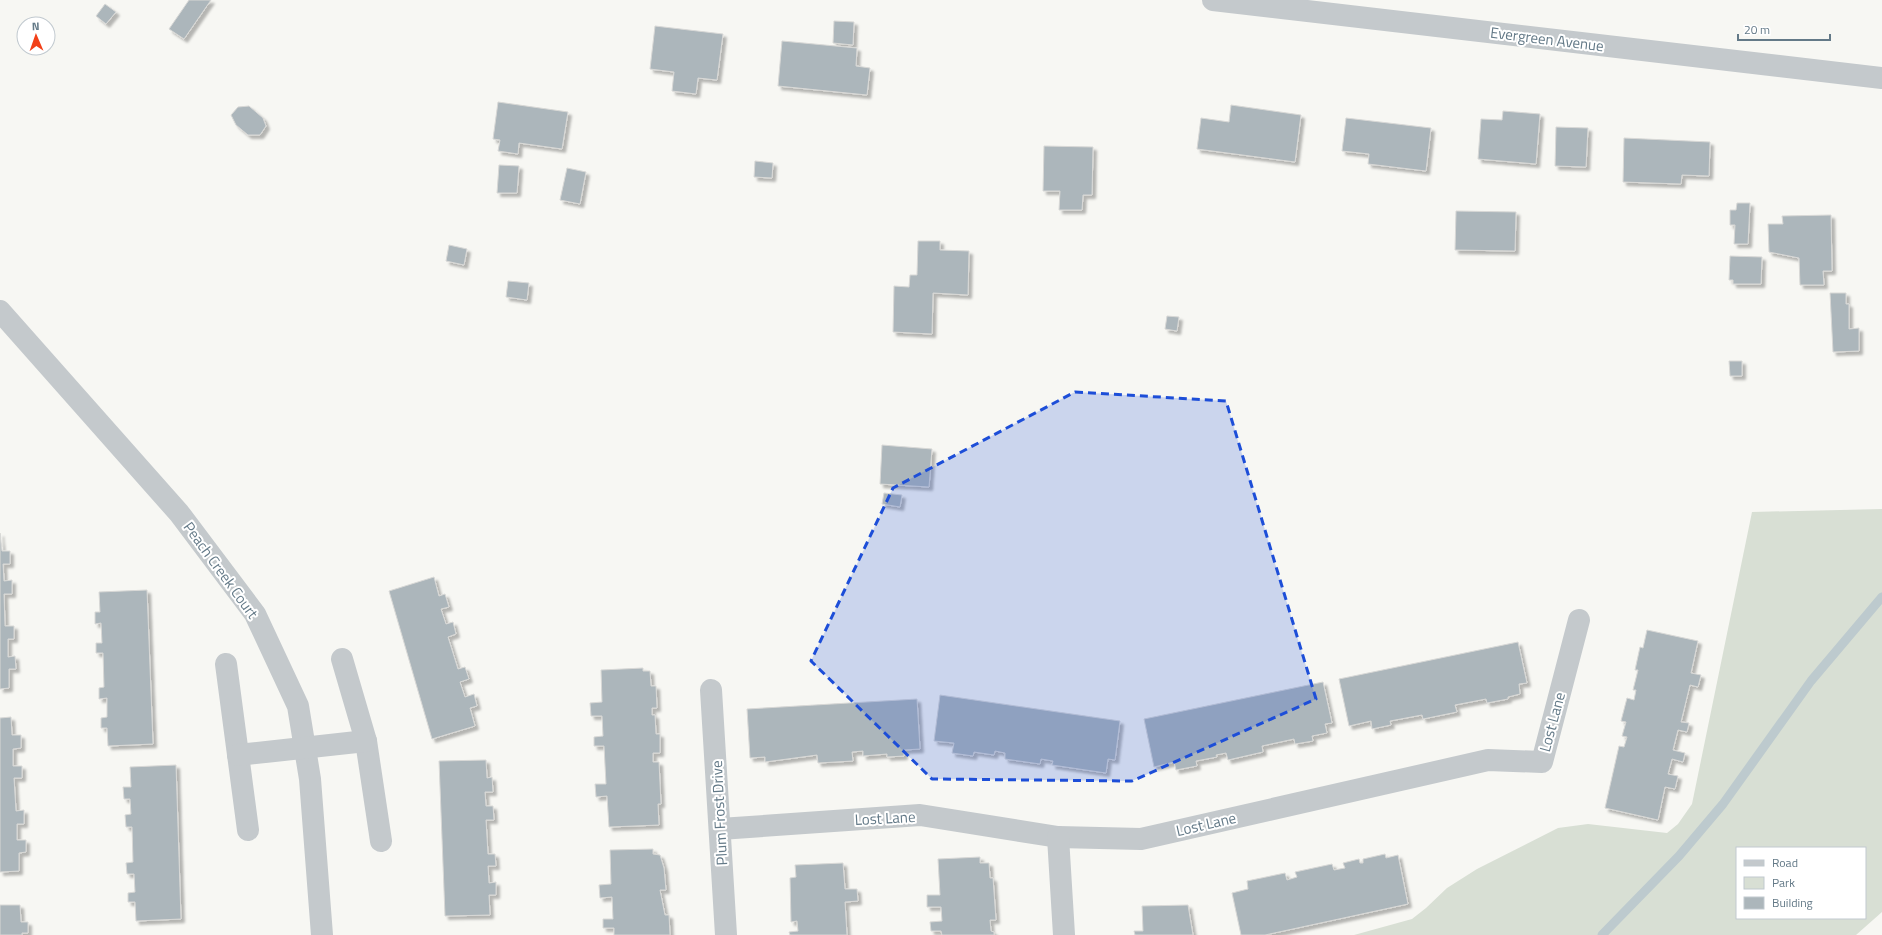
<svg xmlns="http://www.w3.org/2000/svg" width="1882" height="935" font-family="'Titillium Web',sans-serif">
<defs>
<filter id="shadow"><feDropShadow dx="3.5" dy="3.5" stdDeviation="1" flood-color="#0004"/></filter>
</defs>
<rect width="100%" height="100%" fill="#f7f7f3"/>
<!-- green -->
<path fill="#d8dfd4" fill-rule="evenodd" d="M1882,509v403l-26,23h-502l58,-16 14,-11 21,-20 30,-19 81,-41 30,-4 79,9 11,-9 14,-20 60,-292zM1737,848h128v70h-128z"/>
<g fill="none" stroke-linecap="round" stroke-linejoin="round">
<!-- stream -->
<polyline stroke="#bdcace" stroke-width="9" points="1602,935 1679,856 1723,804 1811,681 1882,597"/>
</g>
<!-- building -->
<g fill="#acb6bb" stroke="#d8d8d6" filter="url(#shadow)">
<polygon points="189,0 211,0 184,39 169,29"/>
<polygon points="105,4 116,12 106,24 96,16"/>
<polygon points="834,21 854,22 853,45 833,43"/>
<polygon points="655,26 723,34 717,80 698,78 696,94 672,91 674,72 650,69"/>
<polygon points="782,41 857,48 856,66 870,68 867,95 778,86"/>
<polygon points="498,102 568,112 562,149 519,143 518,154 498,151 500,140 493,139"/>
<polygon points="1231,105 1301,115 1295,162 1197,149 1201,118 1229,122"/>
<polygon points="249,106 263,118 266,126 260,135 248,135 236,125 231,115 238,107"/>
<polygon points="1503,111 1540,114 1536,164 1478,159 1481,119 1502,120"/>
<polygon points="1346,118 1431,128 1426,171 1368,164 1369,154 1342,151"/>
<polygon points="1556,127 1588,128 1586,167 1555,166"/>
<polygon points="1624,138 1710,142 1709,176 1682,175 1681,184 1623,182"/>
<polygon points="1044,146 1093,147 1092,195 1083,195 1082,210 1059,210 1060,191 1043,191"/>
<polygon points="755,161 773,163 772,178 754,177"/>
<polygon points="499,165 519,166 517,193 497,193"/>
<polygon points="567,168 586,172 580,204 560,200"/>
<polygon points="1737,203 1750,203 1748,244 1734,244 1735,225 1730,225 1730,210 1736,210"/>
<polygon points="1456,211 1516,212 1515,251 1455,250"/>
<polygon points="1831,215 1832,271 1823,271 1824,285 1800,285 1799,258 1769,252 1768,224 1783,224 1782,216"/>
<polygon points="918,241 940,241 940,250 969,251 968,295 933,293 932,334 893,332 894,286 909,287 910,275 917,275"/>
<polygon points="449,245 467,249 464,265 446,261"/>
<polygon points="1730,256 1762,257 1761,284 1733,284 1733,280 1729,280"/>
<polygon points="508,281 529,283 527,300 506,297"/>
<polygon points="1830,293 1846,293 1846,304 1849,304 1849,329 1859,328 1859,351 1833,352"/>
<polygon points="1167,316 1179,317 1177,331 1165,329"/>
<polygon points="1729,361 1742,361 1742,376 1730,376"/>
<polygon points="882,445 932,449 929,487 880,484"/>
<polygon points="884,493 902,495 900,507 882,504"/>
<polygon points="0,533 2,551 10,551 10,564 3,564 4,581 12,580 12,594 4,594 5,626 14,626 14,639 8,639 8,657 15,656 16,669 9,669 9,688 0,689"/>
<polygon points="434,577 439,596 445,594 449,607 441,609 446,624 453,622 456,634 448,637 458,669 465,667 469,679 460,682 465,697 474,694 477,706 470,708 475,726 432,739 389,591"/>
<polygon points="147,590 153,744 108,746 107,728 101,728 101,718 107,717 107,698 99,699 99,688 104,687 103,653 96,653 96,643 102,643 101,623 95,624 95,612 100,612 99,592"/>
<polygon points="1647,630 1698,641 1691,673 1701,675 1698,687 1690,685 1681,722 1689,723 1687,732 1678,730 1673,750 1685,753 1683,762 1672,759 1668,774 1678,776 1675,789 1665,787 1658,820 1605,808 1619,746 1624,747 1627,737 1622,736 1626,722 1621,721 1627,698 1634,700 1636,690 1633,690 1638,670 1635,670 1640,647 1643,648"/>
<polygon points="1518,642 1527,683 1519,684 1520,694 1508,697 1508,699 1487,703 1486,699 1455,705 1457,712 1423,719 1422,715 1390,721 1391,725 1372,729 1371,721 1349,726 1339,679"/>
<polygon points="643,668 643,671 650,671 651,686 656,686 657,708 652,708 652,715 655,715 656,734 660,734 660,753 653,753 653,762 659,762 661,804 658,804 659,825 609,827 607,796 596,797 595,784 606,784 604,746 594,746 594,737 603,736 602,716 591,716 590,703 602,702 601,670"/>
<polygon points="1323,682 1332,723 1325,724 1327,733 1312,736 1313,741 1295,744 1294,739 1262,746 1263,752 1228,760 1226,753 1216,755 1217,757 1196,761 1197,766 1176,770 1174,762 1154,767 1144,719"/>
<polygon points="940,695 1120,721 1115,760 1108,759 1106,773 1052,765 1053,761 1041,759 1040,764 1005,759 1005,753 995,751 994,755 974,752 973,756 952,753 954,743 934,741"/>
<polygon points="917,699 920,749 904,750 904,756 887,757 887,754 863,756 863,751 852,752 853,761 818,763 817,755 765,762 765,757 750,758 747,709"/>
<polygon points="11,717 12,735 21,735 21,748 13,749 13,766 22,766 22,778 14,778 16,811 24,810 24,824 17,824 17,840 26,840 26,852 19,853 19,871 0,872 0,718"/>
<polygon points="486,760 487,778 492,777 493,792 485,792 486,806 493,806 494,820 486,820 488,854 495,854 496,866 488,866 489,883 496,882 496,895 489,895 490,915 445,916 439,761"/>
<polygon points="176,765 181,919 136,921 135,902 128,902 128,893 135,892 134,874 127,874 126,863 133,862 132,827 126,827 125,815 131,814 130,799 124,799 123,787 131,787 130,767"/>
<polygon points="653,849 653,854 660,855 664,868 666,890 660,890 665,915 669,915 670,935 614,935 614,928 603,928 603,919 613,919 612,897 600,898 599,885 611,884 610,850"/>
<polygon points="1385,854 1386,858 1398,855 1408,904 1265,935 1241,935 1232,893 1248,889 1247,881 1285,873 1287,880 1297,877 1295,872 1332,864 1334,870 1345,868 1343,863 1359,859 1360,863 1363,863 1363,859"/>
<polygon points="980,857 980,863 989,863 990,878 993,878 996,920 990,920 991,931 994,932 994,935 942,935 941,931 931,931 930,922 942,921 941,907 927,907 927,895 940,895 938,859"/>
<polygon points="843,863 845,889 857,889 858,901 845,902 847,935 790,935 789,932 798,931 797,921 791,922 790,878 796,877 795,865"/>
<polygon points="0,905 20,905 21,922 28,922 28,933 22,933 22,935 0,935"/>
<polygon points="1188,905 1193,935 1135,935 1134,931 1143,931 1142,906"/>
</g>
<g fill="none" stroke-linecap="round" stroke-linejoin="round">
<!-- minor -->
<g stroke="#c4c9cc" stroke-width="22">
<polyline points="1213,0 1882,78"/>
<polyline points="0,311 179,513 255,614 298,706 310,779 322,935"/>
<polyline points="226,664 248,830"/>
<polyline points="711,690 726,935"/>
<polyline points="366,741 381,841"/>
<polyline points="238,755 366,741 342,659"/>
<polyline points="720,829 920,815 1058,837 1141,839 1488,760 1542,762 1579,620"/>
<polyline points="1058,837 1064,935"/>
</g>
</g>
<!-- marked area -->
<path fill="#1d4ed8" fill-opacity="0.2" stroke="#1d4ed8" stroke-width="3" stroke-dasharray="8 5" stroke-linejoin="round" d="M1075,392l151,9 90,298 -184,82 -200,-2 -121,-118 82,-173z"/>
<g text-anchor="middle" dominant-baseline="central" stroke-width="4" stroke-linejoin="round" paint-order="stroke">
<!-- street labels -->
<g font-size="15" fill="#637987" stroke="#fff">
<text transform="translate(1547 39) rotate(7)">Evergreen Avenue</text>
<text transform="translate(221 570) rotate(54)">Peach Creek Court</text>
<text transform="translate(1552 722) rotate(-75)">Lost Lane</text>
<text transform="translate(719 813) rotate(-93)">Plum Frost Drive</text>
<text transform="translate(885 818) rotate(-3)">Lost Lane</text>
<text transform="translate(1206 824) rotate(-13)">Lost Lane</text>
</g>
</g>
<!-- legend -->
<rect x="1736" y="847" width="130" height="72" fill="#ffffff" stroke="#c1c9cf"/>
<rect x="1744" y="860" width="20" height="6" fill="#c4c9cc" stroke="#c1c9cf"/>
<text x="1772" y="867" font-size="12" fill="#637987">Road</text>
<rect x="1744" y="877" width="20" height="12" fill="#d8dfd4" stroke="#c1c9cf"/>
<text x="1772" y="887" font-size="12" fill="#637987">Park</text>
<rect x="1744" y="897" width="20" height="12" fill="#acb6bb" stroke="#c1c9cf"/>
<text x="1772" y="907" font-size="12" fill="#637987">Building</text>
<!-- north arrow -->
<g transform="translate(36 36) rotate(358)"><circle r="19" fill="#ffffff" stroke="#c1c9cf"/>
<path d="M0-3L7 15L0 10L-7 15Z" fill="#f24018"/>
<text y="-6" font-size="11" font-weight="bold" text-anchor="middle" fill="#637987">N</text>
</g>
<!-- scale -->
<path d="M1738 34v6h92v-6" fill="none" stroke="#637987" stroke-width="2"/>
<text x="1744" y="34" font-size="12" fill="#637987" stroke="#ffffff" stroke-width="3" paint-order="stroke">20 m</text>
</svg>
